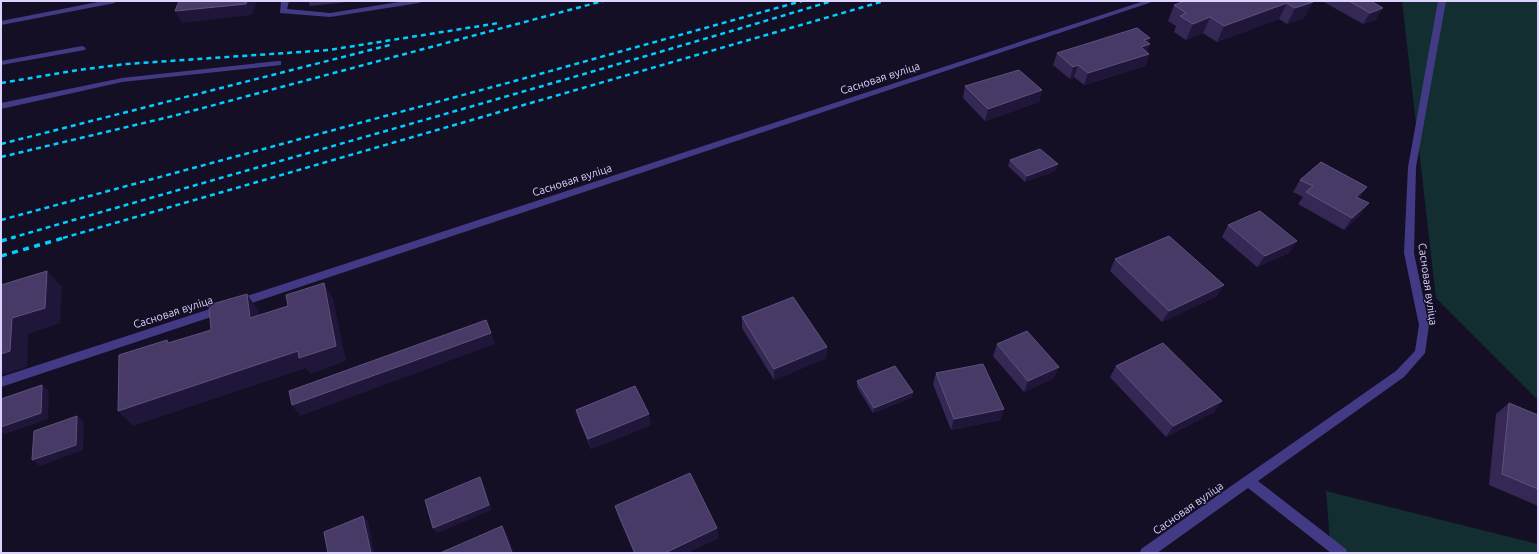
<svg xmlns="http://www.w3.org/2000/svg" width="1539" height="554" font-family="Ubuntu,sans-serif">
<rect width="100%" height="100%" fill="#150f26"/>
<!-- green -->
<g fill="#122e30">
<polygon points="1402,1 1538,1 1538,400 1436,298"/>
<polygon points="1326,491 1538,544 1538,553 1331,553"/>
</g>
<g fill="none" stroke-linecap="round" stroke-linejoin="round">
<!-- minor -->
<g fill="#433a85" fill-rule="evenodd">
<polygon points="103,1 116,1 115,3 1,25 1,21"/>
<polygon points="281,1 289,1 287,9 330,13 405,1 423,1 419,3 330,17 280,13"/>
<polygon points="1144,1 1155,1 243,306 235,306 234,303 235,300"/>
<polygon points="1438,1 1446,1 1416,167 1414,253 1429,325 1425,353 1404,377 1258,481 1346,549 1347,553 1331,553 1248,488 1157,553 1140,553 1141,549 1396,371 1415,351 1419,325 1404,253 1408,167"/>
<polygon points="82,46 86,48 85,50 1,65 1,61"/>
<polygon points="278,61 281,61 281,65 122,82 1,109 1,103 122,78"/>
<polygon points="222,305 226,306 227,309 226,312 1,387 1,377"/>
</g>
<!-- rail-far1 -->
<g stroke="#00cfff" stroke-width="2.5" stroke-dasharray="5 4" stroke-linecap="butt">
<polyline points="1,83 78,70 126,64 329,50 499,23"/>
<polyline points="1,144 390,45"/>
<polyline points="1,157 173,116 603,1"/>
<polyline points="1,220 511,82 802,1"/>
<path d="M11,238c274,-79 548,-155 821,-237"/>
<polyline points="63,238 884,1"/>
</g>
<!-- rail -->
<g stroke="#00cfff" stroke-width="3.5" stroke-dasharray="6 5.5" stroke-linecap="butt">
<polyline points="1,241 15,237"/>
<polyline points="1,256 67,237"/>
</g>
</g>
<!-- wall -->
<g fill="#352854">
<polygon points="308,1 357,1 310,6"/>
<polygon points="1185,1 1312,1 1304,18 1287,24 1279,19 1217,42 1203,33 1186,40 1174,32 1176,26 1168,21 1174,5"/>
<polygon points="1322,1 1371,1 1376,20 1363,24"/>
<polygon points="1150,38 1148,42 1147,52 1149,54 1145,66 1084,85 1074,77 1070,79 1053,65 1057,53"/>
<polygon points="965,86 1042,90 1039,102 985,121 963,98"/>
<polygon points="1010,160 1058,164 1055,171 1025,182 1008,166"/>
<polygon points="1300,180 1367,187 1359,198 1360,215 1344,230 1298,204 1303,197 1293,192"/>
<polygon points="1228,225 1289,253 1257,267 1222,237"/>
<polygon points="1115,259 1217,296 1162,322 1110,271"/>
<polygon points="742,317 827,347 826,358 774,380 742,328"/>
<polygon points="997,344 1054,378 1024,392 993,356"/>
<polygon points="1116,366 1214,412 1166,437 1110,377"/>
<polygon points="936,373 1004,409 1000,420 951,430 933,384"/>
<polygon points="857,381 913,392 911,398 873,413 857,387"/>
<polygon points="1509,403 1538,415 1538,506 1489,485 1496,414"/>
<polygon points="576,410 651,425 591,449 579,421"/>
<polygon points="615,506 717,528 718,538 687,553 634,553 618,516"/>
</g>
<!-- shaded-wall -->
<g fill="#20163a">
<polygon points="247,1 257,1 252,15 182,23 175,11"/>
<polygon points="1313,2 1304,18 1287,24 1295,8"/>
<polygon points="1287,3 1279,19 1217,42 1224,26"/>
<polygon points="1383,8 1376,20 1363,24 1370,13"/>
<polygon points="1210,17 1203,33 1186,40 1193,24"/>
<polygon points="1150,38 1147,45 1150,44 1146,55 1149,54 1145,66 1084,85 1088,73 1144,40"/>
<polygon points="1078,65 1074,77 1070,79 1073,67"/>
<polygon points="1042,90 1039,102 985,121 988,109"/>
<polygon points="1058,164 1055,171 1025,182 1027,176"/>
<polygon points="1367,187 1358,199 1356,197"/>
<polygon points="1369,203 1360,215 1344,230 1352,218"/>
<polygon points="1297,241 1289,253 1257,267 1265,256"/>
<polygon points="47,271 62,287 60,323 28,334 27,367 1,375 1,354 12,318"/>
<polygon points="324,283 333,299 346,361 310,374 306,368 133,426 118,411"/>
<polygon points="1224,285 1217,296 1162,322 1169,311"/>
<polygon points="247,294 258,310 261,333 250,318"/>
<polygon points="486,320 495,344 300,416 292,405"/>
<polygon points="827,347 826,358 774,380 774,369"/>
<polygon points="1059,367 1054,378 1024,392 1028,381"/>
<polygon points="42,385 49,391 48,419 2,435 1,435 1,427"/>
<polygon points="913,392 911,398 873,413 874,408"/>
<polygon points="1222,401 1214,412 1166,437 1173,426"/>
<polygon points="1004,409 1000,420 951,430 954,419"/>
<polygon points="649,414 651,425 591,449 588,439"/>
<polygon points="77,416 84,422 83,450 40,466 32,460"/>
<polygon points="480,477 483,483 492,510 437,533 433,528"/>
<polygon points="363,516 368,521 374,553 371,553"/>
<polygon points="502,526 508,536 514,553 512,553"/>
<polygon points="717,528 718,538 687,553 665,553"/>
</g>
<!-- building -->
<g fill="#473a66" stroke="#5e527e">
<polygon points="179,1 247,1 246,4 175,11"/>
<polygon points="1185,1 1198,1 1199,2 1201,1 1312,1 1313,2 1295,8 1287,3 1224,26 1210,17 1193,24 1180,16 1186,13 1174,5"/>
<polygon points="1349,1 1371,1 1383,8 1370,13"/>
<polygon points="1137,28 1150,38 1144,40 1150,44 1141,47 1149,54 1088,73 1078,65 1073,67 1057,53"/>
<polygon points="1019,70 1042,90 988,109 965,86"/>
<polygon points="1040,149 1058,164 1027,176 1010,160"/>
<polygon points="1321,162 1367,187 1356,197 1369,203 1352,218 1306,192 1313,186 1300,180"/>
<polygon points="1260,211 1297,241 1265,256 1228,225"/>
<polygon points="1169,236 1224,285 1169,311 1115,259"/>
<polygon points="47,271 45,308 12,318 10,351 1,354 1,285"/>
<polygon points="324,283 336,346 299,358 298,351 118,411 119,355 167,340 168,343 211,330 209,305 247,294 250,318 288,306 286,295"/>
<polygon points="793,297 827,347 774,369 742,317"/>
<polygon points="486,320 491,333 292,405 289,391"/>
<polygon points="1027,331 1059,367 1028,381 997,344"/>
<polygon points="1163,343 1222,401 1173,426 1116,366"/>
<polygon points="983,364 1004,409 954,419 936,373"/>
<polygon points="895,366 913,392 874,408 857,381"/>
<polygon points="42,385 41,413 1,427 1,399"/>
<polygon points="635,386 649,414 588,439 576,410"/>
<polygon points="1509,403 1538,415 1538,489 1502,474"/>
<polygon points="77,416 76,445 32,460 34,431"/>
<polygon points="690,473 717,528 665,553 635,553 615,506"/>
<polygon points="480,477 489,505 433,528 425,500"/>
<polygon points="363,516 371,553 328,553 324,532"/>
<polygon points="502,526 512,553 440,553"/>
</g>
<g text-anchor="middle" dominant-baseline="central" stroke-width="3" stroke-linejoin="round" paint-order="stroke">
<!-- street labels -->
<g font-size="11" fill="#dcd4ff" stroke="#150f26">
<text transform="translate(880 78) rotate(-18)">Сасновая вуліца</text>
<text transform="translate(572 180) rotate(-18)">Сасновая вуліца</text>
<text transform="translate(1428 284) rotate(82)">Сасновая вуліца</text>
<text transform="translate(173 312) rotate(-18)">Сасновая вуліца</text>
<text transform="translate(1188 508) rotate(-35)">Сасновая вуліца</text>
</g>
</g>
<!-- border -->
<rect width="1539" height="554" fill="none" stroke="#dcd4ff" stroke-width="4"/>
</svg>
